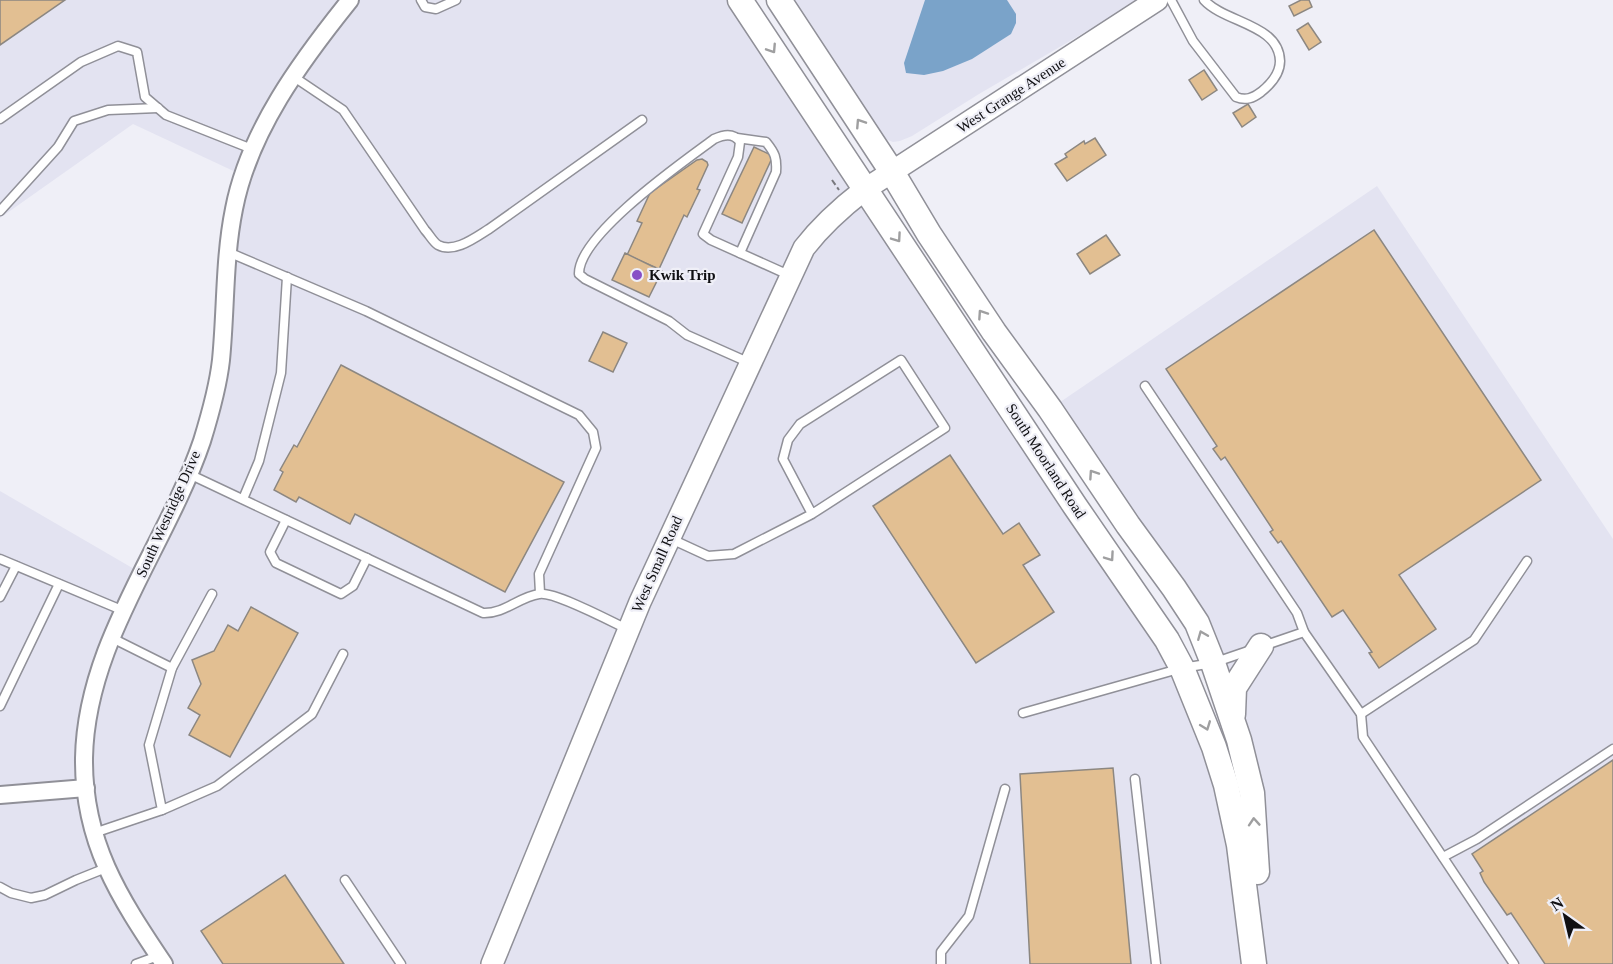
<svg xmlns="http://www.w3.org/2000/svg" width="1613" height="964" font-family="Georgia,serif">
<rect width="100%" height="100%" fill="#efeff7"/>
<!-- built -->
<g fill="#e3e3f1">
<polygon points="0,0 740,0 1196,701 1253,964 0,964 0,491 141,573 201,442 242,175 133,124 0,218"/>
<polygon points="789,0 1140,0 979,94 912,136 900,141 893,142 883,138"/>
<polygon points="1377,186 1613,539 1613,964 1259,964 1262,943 1252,793 1213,663 1050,409"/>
</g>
<!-- water -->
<polygon fill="#7aa3c9" points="925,0 1007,0 1016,14 1016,23 1011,34 972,59 943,71 924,75 906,73 904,63"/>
<!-- building -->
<g fill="#e2bf92" stroke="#8c8781" stroke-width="1.5">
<polygon points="0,0 65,0 0,45"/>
<polygon points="1301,0 1309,0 1312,7 1294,16 1289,6"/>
<polygon points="1308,23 1321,42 1309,50 1297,30"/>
<polygon points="1204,70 1217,90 1202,100 1189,80"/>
<polygon points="1248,104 1256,117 1242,127 1233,113"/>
<polygon points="1095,138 1106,155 1067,181 1055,164 1067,157 1065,154 1084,141 1085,144"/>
<polygon points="754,147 773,156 742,223 722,214"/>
<polygon points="702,159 707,162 708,165 697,189 700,190 687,217 684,215 659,269 627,255 642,223 637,221 650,193 697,160"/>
<polygon points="1374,230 1541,480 1399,575 1436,629 1379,668 1369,653 1372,652 1343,610 1332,617 1281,541 1278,543 1270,532 1273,530 1225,457 1221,460 1213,449 1217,446 1166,369"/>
<polygon points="1106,235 1120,255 1090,274 1077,254"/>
<polygon points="625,253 662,271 649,297 612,280"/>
<polygon points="603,332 627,343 613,372 589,361"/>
<polygon points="341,365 564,482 505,592 355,514 350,524 299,497 296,502 274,490 283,472 280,470 294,445 297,447"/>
<polygon points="950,455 1003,534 1019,523 1040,555 1023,565 1054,612 976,663 873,506"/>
<polygon points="251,607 298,633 230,757 189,735 200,715 188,708 201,684 192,660 214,651 228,625 238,631"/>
<polygon points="1613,760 1613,964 1545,964 1511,913 1507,915 1484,882 1480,873 1483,871 1472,854"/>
<polygon points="1113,768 1131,964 1030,964 1020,774"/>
<polygon points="285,875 344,964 223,964 201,931"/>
</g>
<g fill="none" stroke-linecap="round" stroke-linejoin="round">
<defs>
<g id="service">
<polyline points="421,0 425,7 436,9 456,0"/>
<path d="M1171,0l22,41 43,56c10,4 17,1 25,-5 10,-8 19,-18 19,-31 -1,-37 -55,-38 -76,-61"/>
<path d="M294,77l49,33 82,120c4,4 8,12 13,15 16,9 38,-8 51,-16l153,-109"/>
<polyline points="0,119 81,62 118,46 137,52 145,97 166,115 252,149"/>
<path d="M737,138l29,4c9,11 11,16 10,30l-36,81"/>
<polyline points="0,211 58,147 74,121 108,110 158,108"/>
<polyline points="228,252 366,311 579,415 593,432 596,448 539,574 540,593"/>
<path d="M750,363l-63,-28 -18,-14 -84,-42 -6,-5c-1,-39 104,-112 135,-135 9,-4 19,-7 26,3l-2,15 -35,77 8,6 80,36"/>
<polyline points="1145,386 1297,613 1304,632"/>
<path d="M189,474l294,139c21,1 36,-16 56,-19 15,-3 73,28 90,36"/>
<polyline points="243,499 259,461 281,373 287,277"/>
<polyline points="286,520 270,552 276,563 341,594 353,586 367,558"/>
<polyline points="669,538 708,556 734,554 812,514 783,459 788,440 800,424 901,360 945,428 812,514"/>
<polyline points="0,559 124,611"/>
<polyline points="0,597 16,566"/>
<polyline points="1263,646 1304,632 1361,714 1363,737 1514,964"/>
<polyline points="172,668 212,594"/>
<polyline points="0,706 59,584"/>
<polyline points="1023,713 1182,668 1213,663 1251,650"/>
<polyline points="1361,714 1474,640 1527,561"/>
<polyline points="1135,779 1156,964"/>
<polyline points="162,810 217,786 312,714 343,654"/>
<polyline points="94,833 162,810 149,745 172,668 112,638"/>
<polyline points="1443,857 1477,839 1613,749"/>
<polyline points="345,880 401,964"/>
<polyline points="0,887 11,893 31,898 45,895 76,880 106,868"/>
<polyline points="136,964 158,956"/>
<polyline points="941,964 941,952 969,916 1005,789"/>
</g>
<g id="minor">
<polyline points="0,795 86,788"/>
<path d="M164,964c-45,-67 -81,-122 -80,-206 2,-116 82,-211 118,-317 8,-26 16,-54 19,-81 5,-51 3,-102 13,-151 15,-78 67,-148 116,-209"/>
</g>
<path id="tertiary" d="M492,964l148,-362 164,-354c17,-22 38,-41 60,-58l293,-190"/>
<g id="secondary">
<polyline points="740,0 1075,506 1167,640 1182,668 1214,747 1226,785 1239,845 1254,964"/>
<polyline points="779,0 892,172 929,234 994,332 1050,409 1128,525 1174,588 1197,623 1213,663 1239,740 1252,793 1257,872"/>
<polyline points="1233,714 1234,688 1261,646"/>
</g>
</defs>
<!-- service casing -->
<use href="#service" stroke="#909098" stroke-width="11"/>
<!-- minor casing -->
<use href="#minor" stroke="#909098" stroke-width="20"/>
<!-- tertiary casing -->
<use href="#tertiary" stroke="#909098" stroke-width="24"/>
<!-- secondary casing -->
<use href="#secondary" stroke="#909098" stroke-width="27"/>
<!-- path -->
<polyline stroke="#78787e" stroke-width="2" stroke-dasharray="6 3" stroke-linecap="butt" points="832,180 839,190"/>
<!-- service -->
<use href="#service" stroke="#fff" stroke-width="8"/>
<!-- minor -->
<use href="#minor" stroke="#fff" stroke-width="16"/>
<!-- tertiary -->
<use href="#tertiary" stroke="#fff" stroke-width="21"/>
<!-- secondary -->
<use href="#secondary" stroke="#fff" stroke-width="24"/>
</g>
<!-- one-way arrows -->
<defs><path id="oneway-chevron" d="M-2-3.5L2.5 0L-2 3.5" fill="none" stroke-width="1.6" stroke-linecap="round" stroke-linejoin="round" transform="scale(1.5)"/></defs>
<g stroke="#9f9fa0">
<use href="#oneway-chevron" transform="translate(772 49) rotate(57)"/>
<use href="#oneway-chevron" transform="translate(860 123) rotate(-123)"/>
<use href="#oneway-chevron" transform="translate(897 238) rotate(55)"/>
<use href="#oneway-chevron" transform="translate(982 314) rotate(-124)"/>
<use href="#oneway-chevron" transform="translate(1093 474) rotate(-124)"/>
<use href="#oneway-chevron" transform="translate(1110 557) rotate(55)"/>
<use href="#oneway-chevron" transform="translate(1202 635) rotate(-112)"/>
<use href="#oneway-chevron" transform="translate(1206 726) rotate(69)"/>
<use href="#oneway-chevron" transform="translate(1254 822) rotate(-94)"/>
</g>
<!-- markers -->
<circle fill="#874fc6" stroke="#efeff7" stroke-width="2" cx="637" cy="275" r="6"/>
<g text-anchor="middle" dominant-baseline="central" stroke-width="4.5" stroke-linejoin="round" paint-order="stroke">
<!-- street labels -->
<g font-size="15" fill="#0f0f12" stroke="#efeff7">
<text transform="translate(1011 95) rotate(-33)">West Grange Avenue</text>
<text transform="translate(1046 461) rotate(57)">South Moorland Road</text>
<text transform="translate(168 514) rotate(-66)">South Westridge Drive</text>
<text transform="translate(657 564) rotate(-66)">West Small Road</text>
</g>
<!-- poi labels -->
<g font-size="15" font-weight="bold" fill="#0f0f12" stroke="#efeff7" text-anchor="start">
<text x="649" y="275">Kwik Trip</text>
</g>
</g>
<!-- north arrow -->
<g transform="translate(1565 916) rotate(326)" stroke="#efeff7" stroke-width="4.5" paint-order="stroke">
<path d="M0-4.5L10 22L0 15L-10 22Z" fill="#0f0f12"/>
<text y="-9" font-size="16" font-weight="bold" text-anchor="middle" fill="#0f0f12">N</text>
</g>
</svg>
